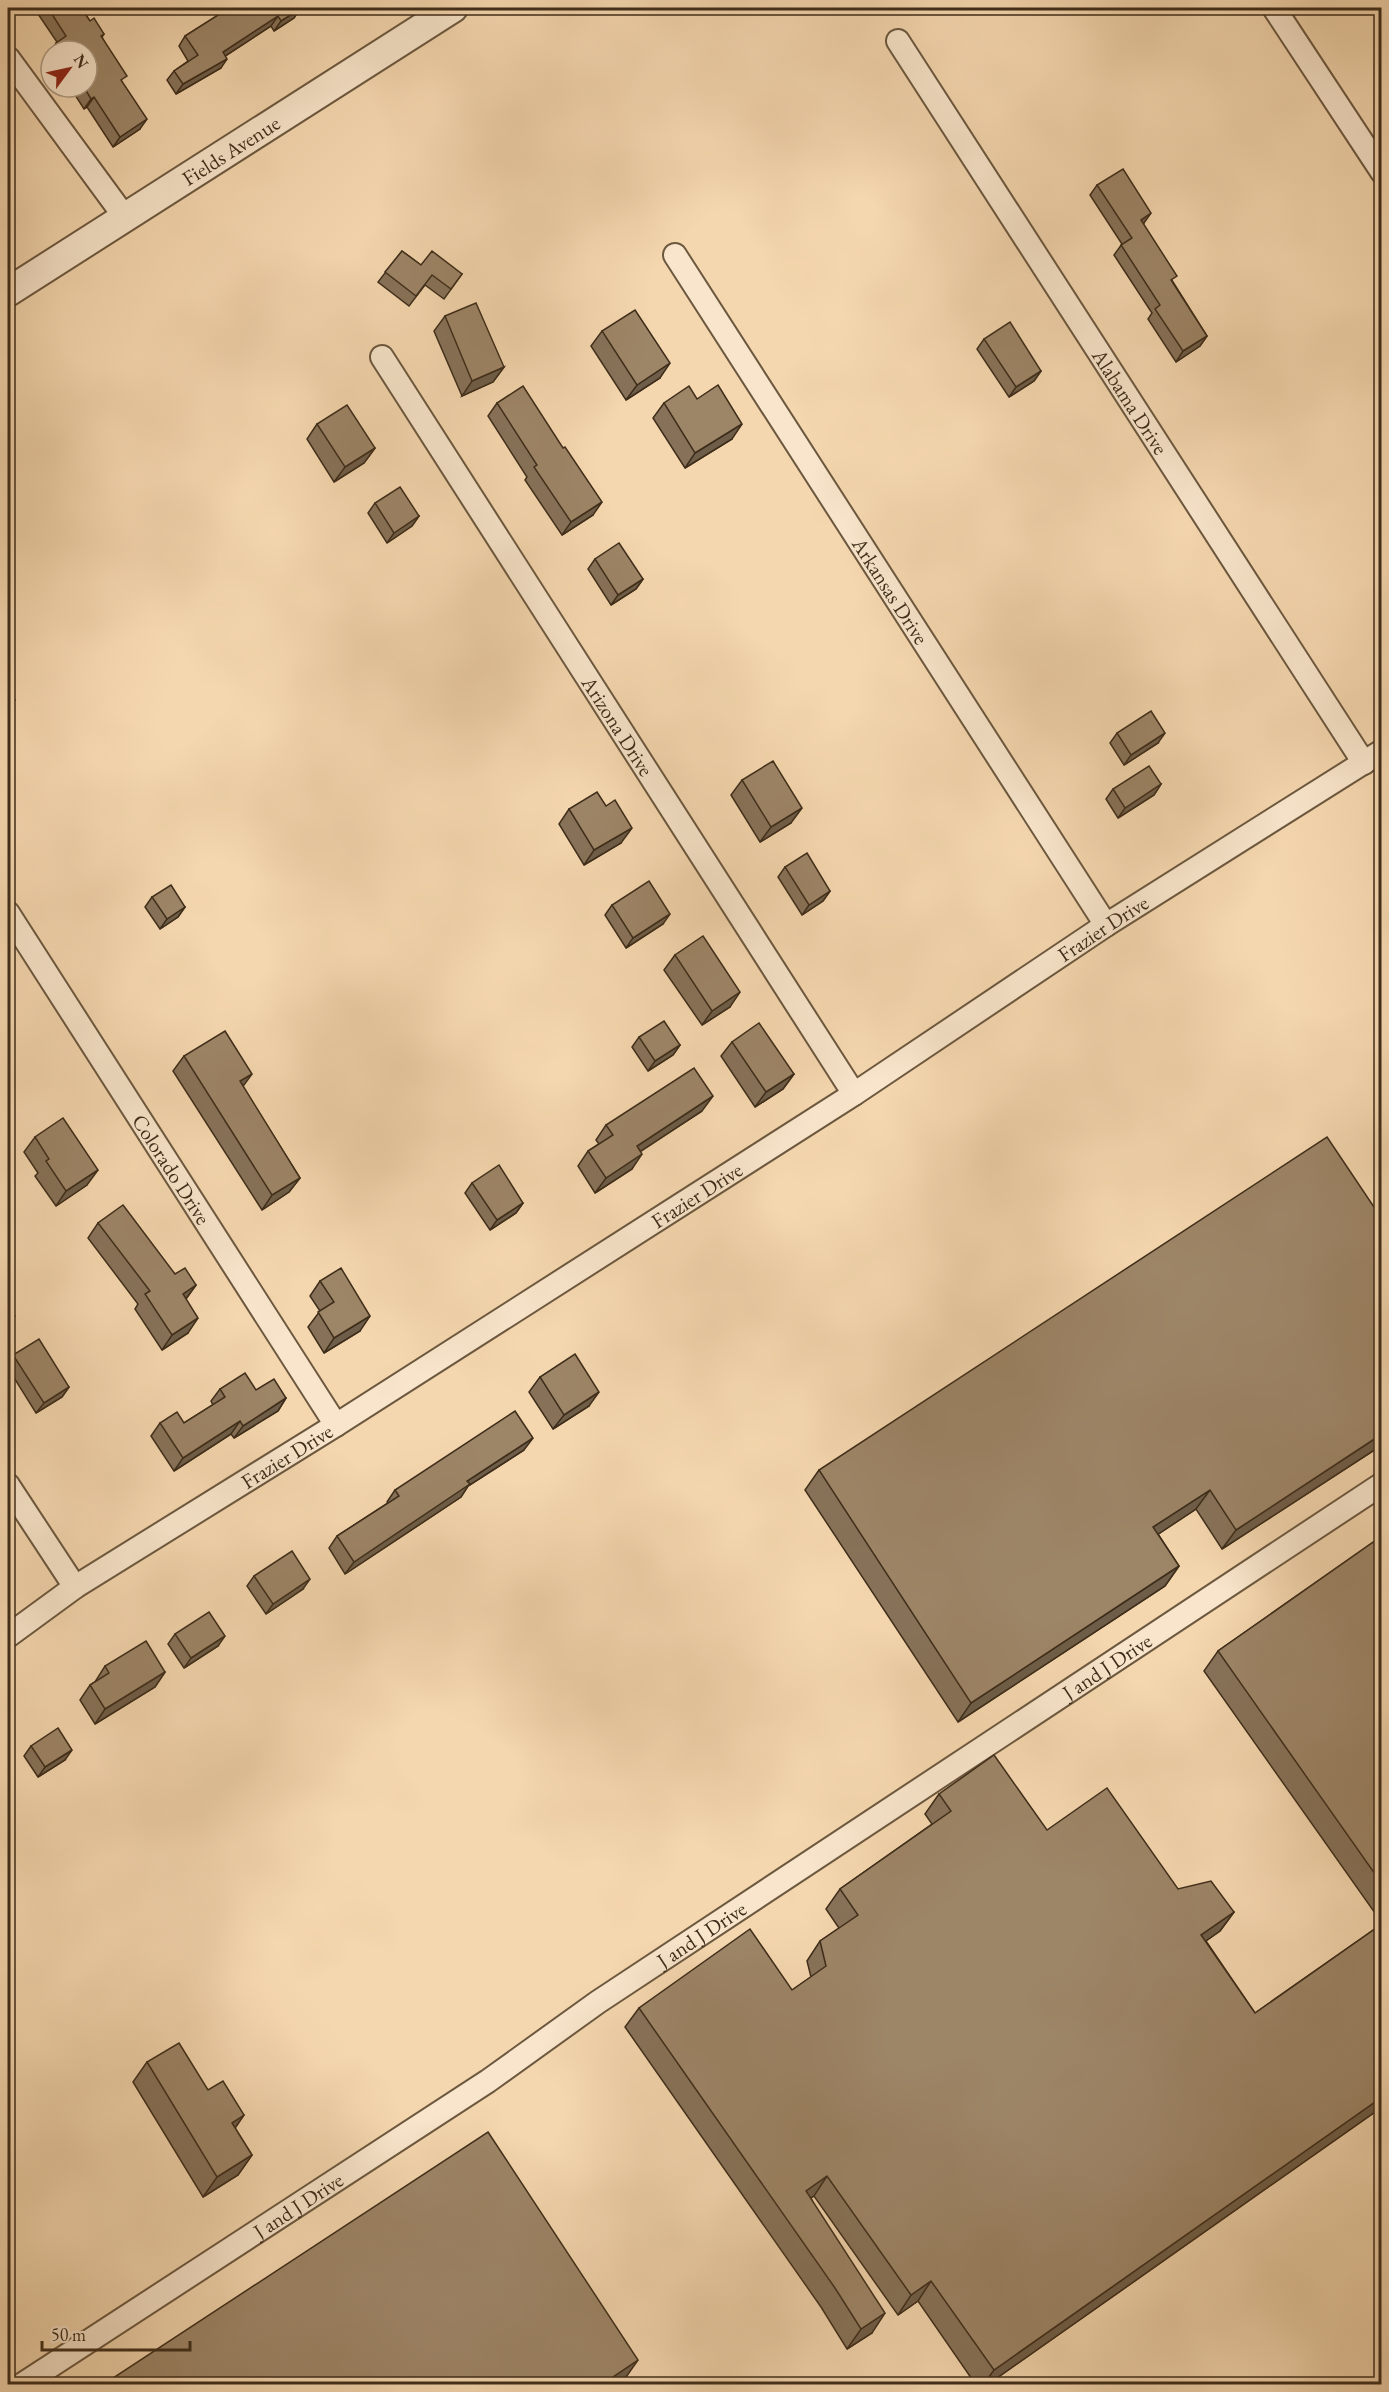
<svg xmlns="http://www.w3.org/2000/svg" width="1389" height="2392" font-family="'EB Garamond',serif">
<rect width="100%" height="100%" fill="#f5d7af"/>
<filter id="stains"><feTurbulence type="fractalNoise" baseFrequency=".00333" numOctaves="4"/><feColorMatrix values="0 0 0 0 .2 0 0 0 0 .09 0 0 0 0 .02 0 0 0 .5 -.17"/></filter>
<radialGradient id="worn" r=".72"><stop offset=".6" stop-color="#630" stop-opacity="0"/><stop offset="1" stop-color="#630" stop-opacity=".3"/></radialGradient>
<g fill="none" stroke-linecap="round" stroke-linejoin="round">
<defs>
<g id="minor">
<polyline points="1274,8 1382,172"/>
<path id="s1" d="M898,41l466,722"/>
<polyline points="8,58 124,216"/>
<path id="s2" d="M675,255l431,670"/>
<path id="s3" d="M382,357l472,737"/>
<path id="s4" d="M8,913l328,512"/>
<polyline points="8,1485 75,1587"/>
<path id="s5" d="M8,1636l67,-49 261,-162 518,-331 252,-169 276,-174"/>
<path id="s6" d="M23,2384l465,-303 110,-79 784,-518"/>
</g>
<g id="tertiary">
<path id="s7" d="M8,292l445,-284"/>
</g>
</defs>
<!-- minor casing -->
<use href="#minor" stroke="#6c583f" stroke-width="26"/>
<!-- tertiary casing -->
<use href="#tertiary" stroke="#6c583f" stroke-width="32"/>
<!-- minor -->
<use href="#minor" stroke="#f8e5cb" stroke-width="22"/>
<!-- tertiary -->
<use href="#tertiary" stroke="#f8e5cb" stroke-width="28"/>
</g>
<!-- wall -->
<g fill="#877259" stroke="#3e2d1a" stroke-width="1.5">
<polygon points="34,8 81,8 90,21 104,34 102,37 122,82 140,129 113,147 87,107 84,109 70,87 87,87 87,51 51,51 51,57 49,53 57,42"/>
<polygon points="219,8 300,8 294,18 274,31 271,26 225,56 221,68 176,94 167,80 174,71 188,61 179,46 185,36 217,16 215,14"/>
<polygon points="1097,185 1144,223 1143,224 1173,282 1207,336 1200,346 1176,362 1148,319 1152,313 1114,255 1122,244 1090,195"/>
<polygon points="402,251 421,265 462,274 444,299 425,285 409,306 378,282"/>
<polygon points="445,316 504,367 493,382 462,396 434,331"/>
<polygon points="602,331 660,378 626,400 591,346"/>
<polygon points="984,339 1041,371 1034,381 1009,397 977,349"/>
<polygon points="697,399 732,439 685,468 653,418 664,403"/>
<polygon points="497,403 593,515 562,535 525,480 527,477 488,416"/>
<polygon points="317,424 375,448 364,463 334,482 307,439"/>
<polygon points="375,503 419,516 412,526 387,543 368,513"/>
<polygon points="595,559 643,579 636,589 611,605 588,569"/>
<polygon points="1117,733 1158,743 1124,765 1110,743"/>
<polygon points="742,780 791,823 760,842 731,795"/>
<polygon points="1161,784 1154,795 1118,818 1106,799 1113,789"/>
<polygon points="569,809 621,843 584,865 559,824"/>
<polygon points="785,867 830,891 823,901 802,915 778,877"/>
<polygon points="152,897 185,907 178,917 160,929 145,907"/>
<polygon points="612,905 663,924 626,948 605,915"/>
<polygon points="675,955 730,1007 702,1025 664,970"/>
<polygon points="639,1037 680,1045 673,1055 648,1071 632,1047"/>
<polygon points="732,1042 794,1074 783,1089 755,1107 721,1056"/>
<polygon points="184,1056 243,1087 300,1178 289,1192 262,1210 173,1071"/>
<polygon points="702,1111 640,1151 632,1169 595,1193 578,1166 588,1151 599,1144 596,1140 606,1125"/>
<polygon points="35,1137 87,1185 56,1206 35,1176 38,1173 24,1152"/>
<polygon points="472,1183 523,1203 516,1213 490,1230 465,1193"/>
<polygon points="98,1223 175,1274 196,1285 186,1299 188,1333 162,1350 135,1309 138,1304 88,1238"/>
<polygon points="320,1281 360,1331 324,1353 308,1327 320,1311 310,1296"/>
<polygon points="13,1355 69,1387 62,1397 36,1413 8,1368 8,1363"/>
<polygon points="540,1377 589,1406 553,1429 529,1392"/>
<polygon points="220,1389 256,1390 286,1398 278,1411 234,1438 231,1434 174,1471 151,1436 160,1423 184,1423 213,1405 211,1401"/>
<polygon points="1382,1445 1222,1549 1196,1509 1158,1534 1179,1566 1165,1586 958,1722 805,1490 819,1470"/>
<polygon points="524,1450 468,1486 461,1497 345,1574 329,1548 337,1536 388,1503 387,1502 395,1490"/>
<polygon points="1382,1536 1382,1923 1204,1671 1218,1651"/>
<polygon points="254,1576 303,1589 266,1614 247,1586"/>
<polygon points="175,1634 218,1646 184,1668 168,1644"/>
<polygon points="105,1666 165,1672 155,1687 95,1724 80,1700 90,1685 95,1682"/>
<polygon points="31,1746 65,1760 38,1777 24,1756"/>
<polygon points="939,1794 1047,1830 1178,1889 1234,1912 1220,1931 1206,1941 1255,2013 1382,1924 1382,2107 987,2385 976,2385 918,2301 898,2315 814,2196 811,2198 872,2333 847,2349 821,2307 625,2027 639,2008 792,1990 811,1977 807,1961 820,1941 839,1928 826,1909 840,1889 932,1824 925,1814"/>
<polygon points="147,2062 208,2090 244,2115 235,2128 252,2155 238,2175 203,2197 133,2082"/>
</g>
<!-- shaded-wall -->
<g fill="#6e5d48" stroke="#3e2d1a" stroke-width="1.5">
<polygon points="300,9 294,18 274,31 281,21"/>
<polygon points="278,16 271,26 216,62 223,52"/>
<polygon points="227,59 221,68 176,94 183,84"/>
<polygon points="94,97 87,107 84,109 91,99"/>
<polygon points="147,119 140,129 113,147 120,137"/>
<polygon points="1151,213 1144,223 1134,230 1141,220"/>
<polygon points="1207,336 1200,346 1176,362 1183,351"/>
<polygon points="670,363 660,378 626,400 637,385"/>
<polygon points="504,367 493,382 462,396 472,381"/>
<polygon points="1041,371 1034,381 1009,397 1016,387"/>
<polygon points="742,424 732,439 685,468 695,453"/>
<polygon points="375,448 364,463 334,482 345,467"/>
<polygon points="602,502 593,515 562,535 571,522"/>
<polygon points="419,516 412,526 387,543 394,533"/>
<polygon points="643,579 636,589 611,605 618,595"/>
<polygon points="15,700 8,711 8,706"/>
<polygon points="1165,733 1158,743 1124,765 1131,755"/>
<polygon points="1161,784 1154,795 1118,818 1125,808"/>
<polygon points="802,808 791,823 760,842 771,827"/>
<polygon points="632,828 621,843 584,865 594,850"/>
<polygon points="830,891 823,901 802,915 809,905"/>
<polygon points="185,907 178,917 160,929 167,919"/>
<polygon points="670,914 663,924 626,948 633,938"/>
<polygon points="740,992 730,1007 702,1025 712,1011"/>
<polygon points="680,1045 673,1055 648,1071 655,1061"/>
<polygon points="252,1074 241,1089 240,1081"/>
<polygon points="794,1074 783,1089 755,1107 766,1092"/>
<polygon points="713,1096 702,1111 626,1161 637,1146"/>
<polygon points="642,1154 632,1169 595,1193 606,1178"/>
<polygon points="98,1170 87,1185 56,1206 66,1191"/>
<polygon points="300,1178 289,1192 262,1210 272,1195"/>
<polygon points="523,1203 516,1213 490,1230 497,1220"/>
<polygon points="196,1285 185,1300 183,1294"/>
<polygon points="370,1316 360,1331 324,1353 334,1338"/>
<polygon points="198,1318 188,1333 162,1350 172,1335"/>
<polygon points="69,1387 62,1397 36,1413 44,1403"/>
<polygon points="599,1392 589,1406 553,1429 564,1415"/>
<polygon points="286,1398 278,1411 234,1438 243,1426"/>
<polygon points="240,1421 231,1434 174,1471 183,1458"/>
<polygon points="1382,1434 1382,1445 1222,1549 1236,1530"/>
<polygon points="533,1438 524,1450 468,1486 461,1497 345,1574 354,1562 467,1481"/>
<polygon points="1210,1490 1196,1509 1139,1547 1153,1527"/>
<polygon points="1179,1566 1165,1586 958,1722 971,1703"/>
<polygon points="310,1579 303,1589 266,1614 273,1604"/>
<polygon points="225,1636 218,1646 184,1668 191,1658"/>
<polygon points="165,1672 155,1687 95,1724 105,1709"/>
<polygon points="72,1750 65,1760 38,1777 45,1767"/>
<polygon points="1234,1912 1220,1931 1187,1954 1201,1935"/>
<polygon points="1382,2097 1382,2107 987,2385 983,2385 994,2370"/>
<polygon points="244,2115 230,2135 232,2123"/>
<polygon points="252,2155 238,2175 203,2197 217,2177"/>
<polygon points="827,2176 814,2196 792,2210 806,2191"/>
<polygon points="931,2281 918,2301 898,2315 911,2295"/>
<polygon points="885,2313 872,2333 847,2349 861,2329"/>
<polygon points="638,2360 624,2380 617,2385 601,2385"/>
</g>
<!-- building -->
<g fill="#9d8567" stroke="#3e2d1a" stroke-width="1.5">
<polygon points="48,8 81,8 90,21 94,18 104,34 101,36 127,76 121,80 147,119 120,137 94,97 91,99 84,87 87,87 87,51 61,51 56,43 66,36"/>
<polygon points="224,8 300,8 300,9 281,21 278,16 223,52 227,59 183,84 174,71 198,55 185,36 226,10"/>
<polygon points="1123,169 1151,213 1141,220 1177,276 1171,280 1207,336 1183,351 1155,309 1160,305 1121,245 1132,238 1097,185"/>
<polygon points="402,251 421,265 432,251 462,274 451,289 432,275 416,296 385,272"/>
<polygon points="476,303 504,367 472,381 445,316"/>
<polygon points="635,310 670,363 637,385 602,331"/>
<polygon points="1010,322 1041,371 1016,387 984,339"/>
<polygon points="718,385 742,424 695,453 664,403 689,386 697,399"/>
<polygon points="523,386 563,448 565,447 602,502 571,522 534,467 537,465 497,403"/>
<polygon points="347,405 375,448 345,467 317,424"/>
<polygon points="400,487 419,516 394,533 375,503"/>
<polygon points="619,543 643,579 618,595 595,559"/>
<polygon points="8,689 15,700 8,706"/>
<polygon points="1151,711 1165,733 1131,755 1117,733"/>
<polygon points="773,761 802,808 771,827 742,780"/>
<polygon points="1149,766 1161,784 1125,808 1113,789"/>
<polygon points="597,792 606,806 615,800 632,828 594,850 569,809"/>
<polygon points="807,853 830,891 809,905 785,867"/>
<polygon points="649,881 670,914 633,938 612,905"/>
<polygon points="171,885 185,907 167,919 152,897"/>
<polygon points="703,936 740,992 712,1011 675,955"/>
<polygon points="664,1021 680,1045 655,1061 639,1037"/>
<polygon points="759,1023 794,1074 766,1092 732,1042"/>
<polygon points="225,1031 252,1074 240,1081 300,1178 272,1195 184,1056"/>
<polygon points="694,1068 713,1096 637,1146 642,1154 606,1178 588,1151 613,1135 606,1125"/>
<polygon points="63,1118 98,1170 66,1191 46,1161 49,1159 35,1137"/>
<polygon points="1327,1137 1382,1219 1382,1434 1236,1530 1210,1490 1153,1527 1179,1566 971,1703 819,1470"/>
<polygon points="499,1165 523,1203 497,1220 472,1183"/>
<polygon points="123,1205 175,1274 185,1268 196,1285 183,1294 198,1318 172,1335 145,1294 150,1291 98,1223"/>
<polygon points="341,1268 370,1316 334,1338 318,1312 334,1302 320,1281"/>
<polygon points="8,1309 15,1316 8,1325"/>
<polygon points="39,1339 69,1387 44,1403 13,1355"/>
<polygon points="575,1354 599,1392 564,1415 540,1377"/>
<polygon points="245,1373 256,1390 274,1379 286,1398 243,1426 240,1421 183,1458 160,1423 177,1412 184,1423 225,1397 220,1389"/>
<polygon points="515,1411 533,1438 467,1481 470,1484 354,1562 337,1536 399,1496 395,1490"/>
<polygon points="1382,1536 1382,1884 1218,1651"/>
<polygon points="292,1551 310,1579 273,1604 254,1576"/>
<polygon points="209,1612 225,1636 191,1658 175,1634"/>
<polygon points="146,1641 165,1672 105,1709 90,1685 109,1673 105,1666"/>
<polygon points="58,1728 72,1750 45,1767 31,1746"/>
<polygon points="994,1755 1047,1830 1107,1788 1178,1889 1211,1881 1234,1912 1201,1935 1255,2013 1382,1924 1382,2097 994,2370 931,2281 911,2295 827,2176 806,2191 885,2313 861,2329 835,2288 639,2008 750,1929 792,1990 826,1966 820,1941 858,1915 840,1889 951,1811 939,1794"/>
<polygon points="179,2043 208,2090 223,2081 244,2115 232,2123 252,2155 217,2177 147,2062"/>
<polygon points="488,2132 638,2360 601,2385 113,2385 110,2380"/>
</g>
<g text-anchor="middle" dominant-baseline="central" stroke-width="6" stroke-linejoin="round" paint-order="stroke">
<!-- street labels -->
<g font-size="21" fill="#3e2d1a" stroke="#f8e5cb">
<text stroke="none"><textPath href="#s7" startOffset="264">Fields Avenue</textPath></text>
<text stroke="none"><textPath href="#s1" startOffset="429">Alabama Drive</textPath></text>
<text stroke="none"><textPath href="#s2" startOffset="399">Arkansas Drive</textPath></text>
<text stroke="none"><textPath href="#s3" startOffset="438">Arizona Drive</textPath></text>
<text stroke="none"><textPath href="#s5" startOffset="1304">Frazier Drive</textPath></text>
<text stroke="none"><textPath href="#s4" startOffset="304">Colorado Drive</textPath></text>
<text stroke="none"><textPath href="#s5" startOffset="818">Frazier Drive</textPath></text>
<text stroke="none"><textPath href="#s5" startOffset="332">Frazier Drive</textPath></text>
<text stroke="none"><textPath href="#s6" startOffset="1300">J and J Drive</textPath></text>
<text stroke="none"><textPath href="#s6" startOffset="814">J and J Drive</textPath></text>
<text stroke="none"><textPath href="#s6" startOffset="328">J and J Drive</textPath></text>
</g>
</g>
<!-- margin -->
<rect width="1389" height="2392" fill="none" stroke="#f5d7af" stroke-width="30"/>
<rect x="9" y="9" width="1371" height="2374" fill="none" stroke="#3e2d1a" stroke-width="3"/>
<rect x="15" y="15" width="1359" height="2362" fill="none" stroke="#3e2d1a" stroke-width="1.5"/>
<!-- north arrow -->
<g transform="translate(69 69) rotate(57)"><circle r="28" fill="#f8e5cb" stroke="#ae9b84" stroke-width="1.5"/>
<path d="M0-4.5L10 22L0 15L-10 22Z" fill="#8f2418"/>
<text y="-9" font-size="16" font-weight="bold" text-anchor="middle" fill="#3e2d1a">N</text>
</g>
<!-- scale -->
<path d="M42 2341v9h148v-9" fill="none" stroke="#3e2d1a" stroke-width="3"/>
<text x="51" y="2341" font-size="18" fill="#3e2d1a" stroke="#f8e5cb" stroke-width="4.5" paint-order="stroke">50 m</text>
<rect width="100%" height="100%" filter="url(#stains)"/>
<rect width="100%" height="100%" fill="url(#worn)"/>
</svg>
